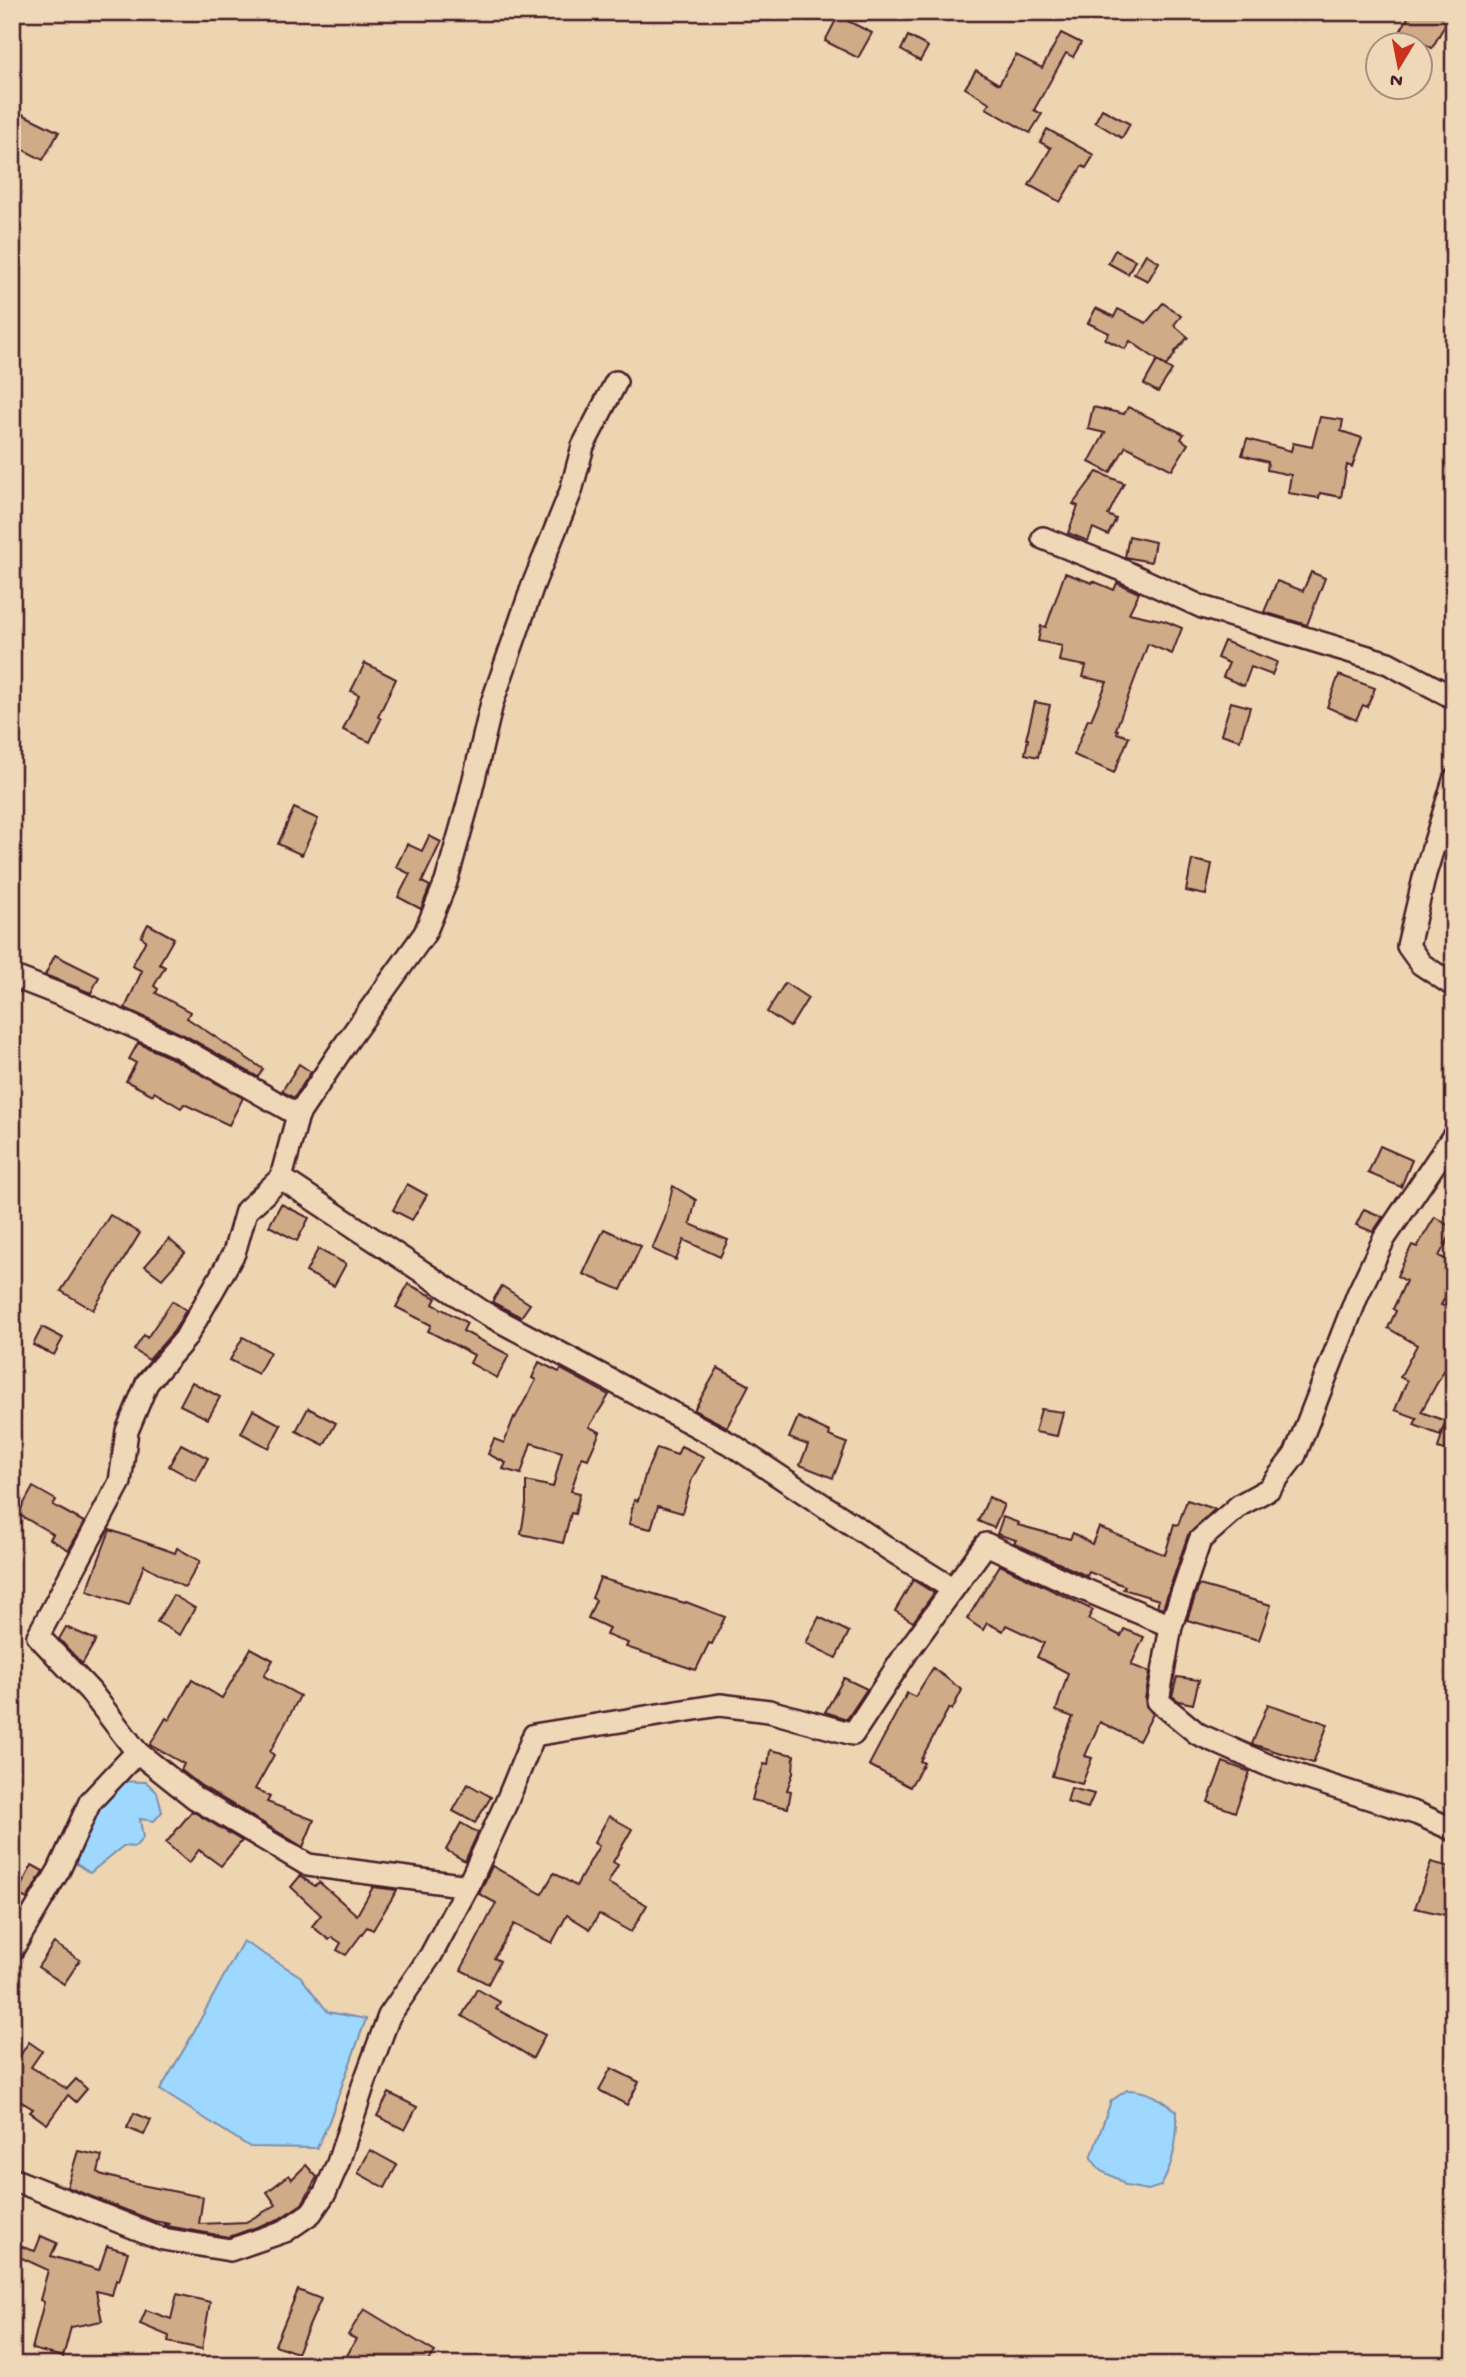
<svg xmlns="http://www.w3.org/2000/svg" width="1466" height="2377" font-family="'Gochi Hand',sans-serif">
<rect width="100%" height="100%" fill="#eed5b2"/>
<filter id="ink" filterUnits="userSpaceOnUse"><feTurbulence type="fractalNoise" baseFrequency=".0143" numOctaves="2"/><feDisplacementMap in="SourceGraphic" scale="14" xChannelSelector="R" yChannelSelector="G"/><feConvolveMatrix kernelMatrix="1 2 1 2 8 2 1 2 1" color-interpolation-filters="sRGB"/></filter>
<g filter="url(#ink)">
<!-- water -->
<g fill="#9ed8fe" stroke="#7c8eaa" stroke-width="2">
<polygon points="117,1781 146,1782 157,1792 162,1812 154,1821 140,1819 143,1838 135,1847 123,1846 90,1873 69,1859"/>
<polygon points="243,1941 300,1976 328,2012 366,2019 328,2124 317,2148 250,2147 160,2090 186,2046"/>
<path d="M1127,2090c21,0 34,9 50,21 1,27 -3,52 -16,75l-13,4 -22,-4 -8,-7 -17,-8 -10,-13 20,-57z"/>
</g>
<!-- building -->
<g fill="#cfab88" stroke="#4a1f2b" stroke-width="2">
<polygon points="1411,12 1452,12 1432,48 1401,30"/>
<polygon points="838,16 872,33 858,58 825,41"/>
<polygon points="1061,33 1081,43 1073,57 1066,53 1034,110 1042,114 1030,133 986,108 990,103 965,88 976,70 999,84 1016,55 1042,68"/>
<polygon points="908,36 928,47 920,61 901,50"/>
<polygon points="12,109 59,132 43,160 12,144"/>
<polygon points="1102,109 1130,124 1122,138 1095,122"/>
<polygon points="1047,129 1094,155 1086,168 1082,166 1060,202 1029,185 1051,148 1040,142"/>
<polygon points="1115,250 1135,260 1128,274 1108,263"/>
<polygon points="1146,254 1159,262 1148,281 1134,274"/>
<polygon points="1163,303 1181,316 1174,325 1188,337 1174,353 1175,354 1166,366 1130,341 1125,349 1105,339 1109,333 1088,323 1096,308 1114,317 1118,309 1146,323"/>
<polygon points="1157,361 1172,370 1158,392 1144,384"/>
<polygon points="1093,407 1124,414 1128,407 1184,434 1181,439 1188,444 1172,470 1126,446 1110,473 1089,462 1105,433 1088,429"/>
<polygon points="1320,417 1343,420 1341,431 1362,438 1352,467 1347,465 1341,497 1320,493 1319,498 1288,493 1291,475 1267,470 1268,462 1242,455 1247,439 1291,451 1293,443 1312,447"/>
<polygon points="1097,472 1124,483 1108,515 1116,519 1108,535 1093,528 1088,541 1068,533 1078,506 1073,504"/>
<polygon points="1129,536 1155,542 1151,562 1125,557"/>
<polygon points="1311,572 1325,578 1307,625 1264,612 1277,581 1303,591"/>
<polygon points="1065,573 1092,583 1093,581 1114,590 1117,583 1139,593 1129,613 1165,621 1182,628 1172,654 1148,644 1116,729 1118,730 1117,733 1129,737 1114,773 1074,755 1088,719 1091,720 1107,682 1083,677 1086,666 1059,661 1062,646 1038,641 1041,626 1046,627"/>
<polygon points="1224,641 1277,662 1272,675 1251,667 1244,686 1223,677 1229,663 1217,658"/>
<polygon points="365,663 396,679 378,717 381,719 370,742 343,730 359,695 351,691"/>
<polygon points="1339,675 1375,688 1367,707 1363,705 1356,720 1327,707"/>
<polygon points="1035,702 1050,705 1038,757 1025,754 1028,739 1026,739"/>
<polygon points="1231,702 1250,707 1240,740 1221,734"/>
<polygon points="294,808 318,819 302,855 278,844"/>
<polygon points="429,836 441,842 422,882 430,886 421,909 398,897 410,874 396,867 407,844 422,851"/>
<polygon points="1192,860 1212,864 1206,895 1186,891"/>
<polygon points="148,924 174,938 159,964 165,967 154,986 158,989 156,993 190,1012 187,1018 263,1069 258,1077 186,1036 125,1008 142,971 132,966 146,940 141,937"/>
<polygon points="55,955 99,977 91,993 45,975"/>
<polygon points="785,983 808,998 790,1027 767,1012"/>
<polygon points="138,1043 173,1059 243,1098 229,1125 184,1104 181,1108 154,1092 153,1095 126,1081 136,1063 129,1059"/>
<polygon points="299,1064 311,1072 294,1098 282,1091"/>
<polygon points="1380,1146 1412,1160 1401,1187 1368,1173"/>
<polygon points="407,1184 427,1195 412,1220 393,1210"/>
<polygon points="673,1186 696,1200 690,1224 728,1240 720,1257 684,1240 676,1260 652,1249 665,1219"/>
<polygon points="281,1204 309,1218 297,1241 269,1226"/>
<polygon points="1364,1209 1383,1217 1373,1232 1356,1225"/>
<polygon points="110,1215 140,1233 93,1310 61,1291"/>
<polygon points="1435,1217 1454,1229 1439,1256 1454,1264 1454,1279 1441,1305 1454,1310 1454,1332 1449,1345 1454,1348 1454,1359 1448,1368 1446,1367 1421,1412 1446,1421 1440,1435 1414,1425 1417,1418 1395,1410 1407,1381 1400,1377 1417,1345 1388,1328 1396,1311 1393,1309 1406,1281 1397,1276 1412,1245 1417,1247"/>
<polygon points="604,1229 641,1246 621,1290 583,1274"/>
<polygon points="169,1239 185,1253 162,1279 145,1266"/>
<polygon points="318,1249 346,1264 334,1286 306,1272"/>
<polygon points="408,1284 436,1298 433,1304 467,1323 463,1331 509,1355 497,1378 470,1363 474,1355 428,1331 431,1325 396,1307"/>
<polygon points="502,1286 530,1304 521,1317 492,1302"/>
<polygon points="172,1301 186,1310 174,1331 149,1360 134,1350 144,1335 147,1338"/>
<polygon points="42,1327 63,1338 54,1355 33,1345"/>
<polygon points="243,1337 270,1352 258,1374 230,1360"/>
<polygon points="539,1362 559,1372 561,1369 609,1395 589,1427 600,1432 588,1459 582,1457 571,1491 580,1493 575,1514 571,1513 563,1543 521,1534 526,1504 526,1481 553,1487 562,1452 531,1443 521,1474 503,1469 506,1463 488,1454 494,1439 504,1443 514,1417 515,1418 536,1380 532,1378"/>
<polygon points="718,1368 749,1385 727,1427 694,1410"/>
<polygon points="192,1382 220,1397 208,1419 180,1405"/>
<polygon points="1450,1407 1454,1408 1454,1453 1438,1448"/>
<polygon points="308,1408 336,1423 324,1445 296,1431"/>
<polygon points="1041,1409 1063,1412 1057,1436 1035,1432"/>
<polygon points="253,1410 281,1425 269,1448 241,1433"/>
<polygon points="798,1417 830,1432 829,1436 847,1443 833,1478 800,1465 808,1445 789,1438"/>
<polygon points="181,1444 208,1458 196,1481 169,1466"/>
<polygon points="681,1446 704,1457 692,1479 682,1513 658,1506 651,1529 629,1524 634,1500 638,1501 646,1472 657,1448 677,1455"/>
<polygon points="33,1487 56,1500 53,1505 84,1522 69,1550 50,1539 53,1534 18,1514"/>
<polygon points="989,1497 1004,1505 994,1528 978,1521"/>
<polygon points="1187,1500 1215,1509 1188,1535 1163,1608 1157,1606 1159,1600 1123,1589 1125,1586 1089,1572 1087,1576 1014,1543 1016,1540 997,1534 1003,1517 1019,1523 1018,1525 1070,1539 1073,1533 1092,1544 1099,1527 1165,1555 1174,1524 1178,1525"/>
<polygon points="110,1530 175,1553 177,1548 200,1561 185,1588 144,1565 129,1605 87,1591"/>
<polygon points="1000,1565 1093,1610 1088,1619 1121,1636 1124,1629 1144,1637 1131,1665 1150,1672 1145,1699 1146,1706 1153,1714 1139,1741 1100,1722 1085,1756 1092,1758 1082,1784 1052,1776 1059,1750 1073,1717 1056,1711 1068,1673 1037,1657 1044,1643 1006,1625 1003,1631 987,1623 983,1630 967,1619"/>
<polygon points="600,1578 685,1603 686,1602 725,1617 712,1644 709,1643 696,1670 626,1647 628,1643 606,1635 609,1628 588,1618 596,1600 592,1598"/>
<polygon points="913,1580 934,1593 913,1622 895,1611"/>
<polygon points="1199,1585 1271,1605 1259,1640 1187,1620"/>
<polygon points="173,1595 195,1608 180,1635 157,1622"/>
<polygon points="819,1617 849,1632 836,1658 806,1643"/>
<polygon points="66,1627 96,1640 82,1664 59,1639"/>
<polygon points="251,1648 273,1660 264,1676 300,1696 270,1752 274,1755 255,1789 270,1797 267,1802 314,1820 303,1847 200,1785 181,1770 184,1764 150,1745 166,1718 169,1720 192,1680 222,1698"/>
<polygon points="933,1668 962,1690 952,1710 949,1708 920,1761 924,1763 910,1787 869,1765 907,1693 915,1697"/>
<polygon points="1177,1677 1199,1680 1193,1704 1179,1701 1172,1696"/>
<polygon points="844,1678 867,1689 847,1719 825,1712"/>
<polygon points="1268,1704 1328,1724 1313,1763 1252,1744"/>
<polygon points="770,1750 794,1755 793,1773 787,1790 791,1791 788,1808 752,1800 756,1784 757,1784 764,1764 768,1765"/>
<polygon points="1223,1762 1250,1772 1235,1812 1208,1802"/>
<polygon points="468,1784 491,1797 475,1823 453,1811"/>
<polygon points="1071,1788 1094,1794 1088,1808 1067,1802"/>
<polygon points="192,1811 242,1841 221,1866 199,1850 189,1863 166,1843"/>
<polygon points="609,1816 632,1829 613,1862 618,1865 608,1883 647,1905 631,1932 599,1914 590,1929 567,1915 552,1943 514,1924 494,1958 500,1961 488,1984 461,1970 496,1903 479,1894 492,1866 542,1894 554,1873 576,1886 599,1846 594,1843"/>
<polygon points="461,1823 478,1833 465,1861 446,1850"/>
<polygon points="1431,1862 1454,1868 1454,1917 1415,1908"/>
<polygon points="32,1865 43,1871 27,1899 17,1894"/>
<polygon points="300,1876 315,1886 319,1882 357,1915 373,1887 397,1890 373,1930 367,1927 346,1955 337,1950 341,1943 332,1937 329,1940 312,1926 321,1915 291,1887"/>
<polygon points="54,1943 80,1960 64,1984 38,1967"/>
<polygon points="477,1989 500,2002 496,2009 545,2035 533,2058 462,2016"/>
<polygon points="29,2042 42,2051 31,2067 67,2089 76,2079 87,2089 76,2102 68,2095 47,2124 30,2112 33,2109 12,2096 12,2068"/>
<polygon points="611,2068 639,2082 627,2105 599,2090"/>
<polygon points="389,2093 417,2107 405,2130 377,2116"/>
<polygon points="134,2113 151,2120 144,2135 127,2128"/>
<polygon points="370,2150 397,2165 385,2188 358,2173"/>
<polygon points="78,2151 102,2156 98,2172 100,2174 136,2184 203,2197 199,2224 246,2222 276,2205 267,2192 289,2175 292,2179 306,2165 317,2177 302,2204 279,2219 229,2237 167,2226 164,2225 170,2224 154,2221 67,2187"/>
<polygon points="41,2236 57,2243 51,2256 99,2270 107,2246 128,2252 119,2281 116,2280 112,2295 96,2291 102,2321 71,2327 63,2357 32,2349 44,2302 40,2300 48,2270 13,2254 16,2245 35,2251"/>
<polygon points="298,2290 321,2299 297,2353 275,2345"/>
<polygon points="177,2294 210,2302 202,2349 168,2342 169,2336 140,2324 146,2310 171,2319"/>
<polygon points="364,2309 435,2352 425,2365 342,2365 356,2339 348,2335"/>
</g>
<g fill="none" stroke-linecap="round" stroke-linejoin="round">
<defs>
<g id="minor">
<polyline points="1043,538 1115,567 1202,607 1388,663 1454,698"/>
<polyline points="1454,780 1425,874 1408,946 1421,964 1454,986"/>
<polyline points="12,976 74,1000 179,1047 298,1115"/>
<polyline points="281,1178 483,1312 734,1446 889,1549 953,1589"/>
<polyline points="1171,1626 1200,1540 1240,1505 1269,1489 1295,1455 1358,1294 1384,1239 1454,1135"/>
<polyline points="137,1752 90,1691 38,1636 120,1482 127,1431 147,1383 185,1339 234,1253 246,1211 281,1178 298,1115 346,1043 425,933 446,882 468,804 492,703 533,585 571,491 583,446 616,382"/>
<polyline points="468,1886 507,1801 534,1735 720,1705 769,1711 853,1734 907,1652 986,1544 1078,1587 1171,1626 1158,1701 1198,1734 1272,1767 1418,1814 1454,1830"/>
<polyline points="12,1950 59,1870 90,1802 137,1752 195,1798 308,1865 468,1886 431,1955 389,2016 363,2086 338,2163 325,2193 311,2213 285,2231 230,2250 163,2239 12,2179"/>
</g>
</defs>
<!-- minor casing -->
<use href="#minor" stroke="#4a1f2b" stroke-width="26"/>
<!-- minor -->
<use href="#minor" stroke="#eed8b7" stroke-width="21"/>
</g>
</g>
<!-- margin -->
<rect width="1466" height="2377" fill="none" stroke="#eed8b7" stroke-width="42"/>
<rect x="21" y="21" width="1424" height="2335" fill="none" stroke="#4a1f2b" stroke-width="2.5" filter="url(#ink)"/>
<!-- north arrow -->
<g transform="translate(1399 66) rotate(190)"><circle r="33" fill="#eed8b7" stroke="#ac8e7f" stroke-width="2"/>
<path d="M0-5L12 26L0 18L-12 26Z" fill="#c8321e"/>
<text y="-10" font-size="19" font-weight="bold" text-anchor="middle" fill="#4a1f2b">N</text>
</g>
</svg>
